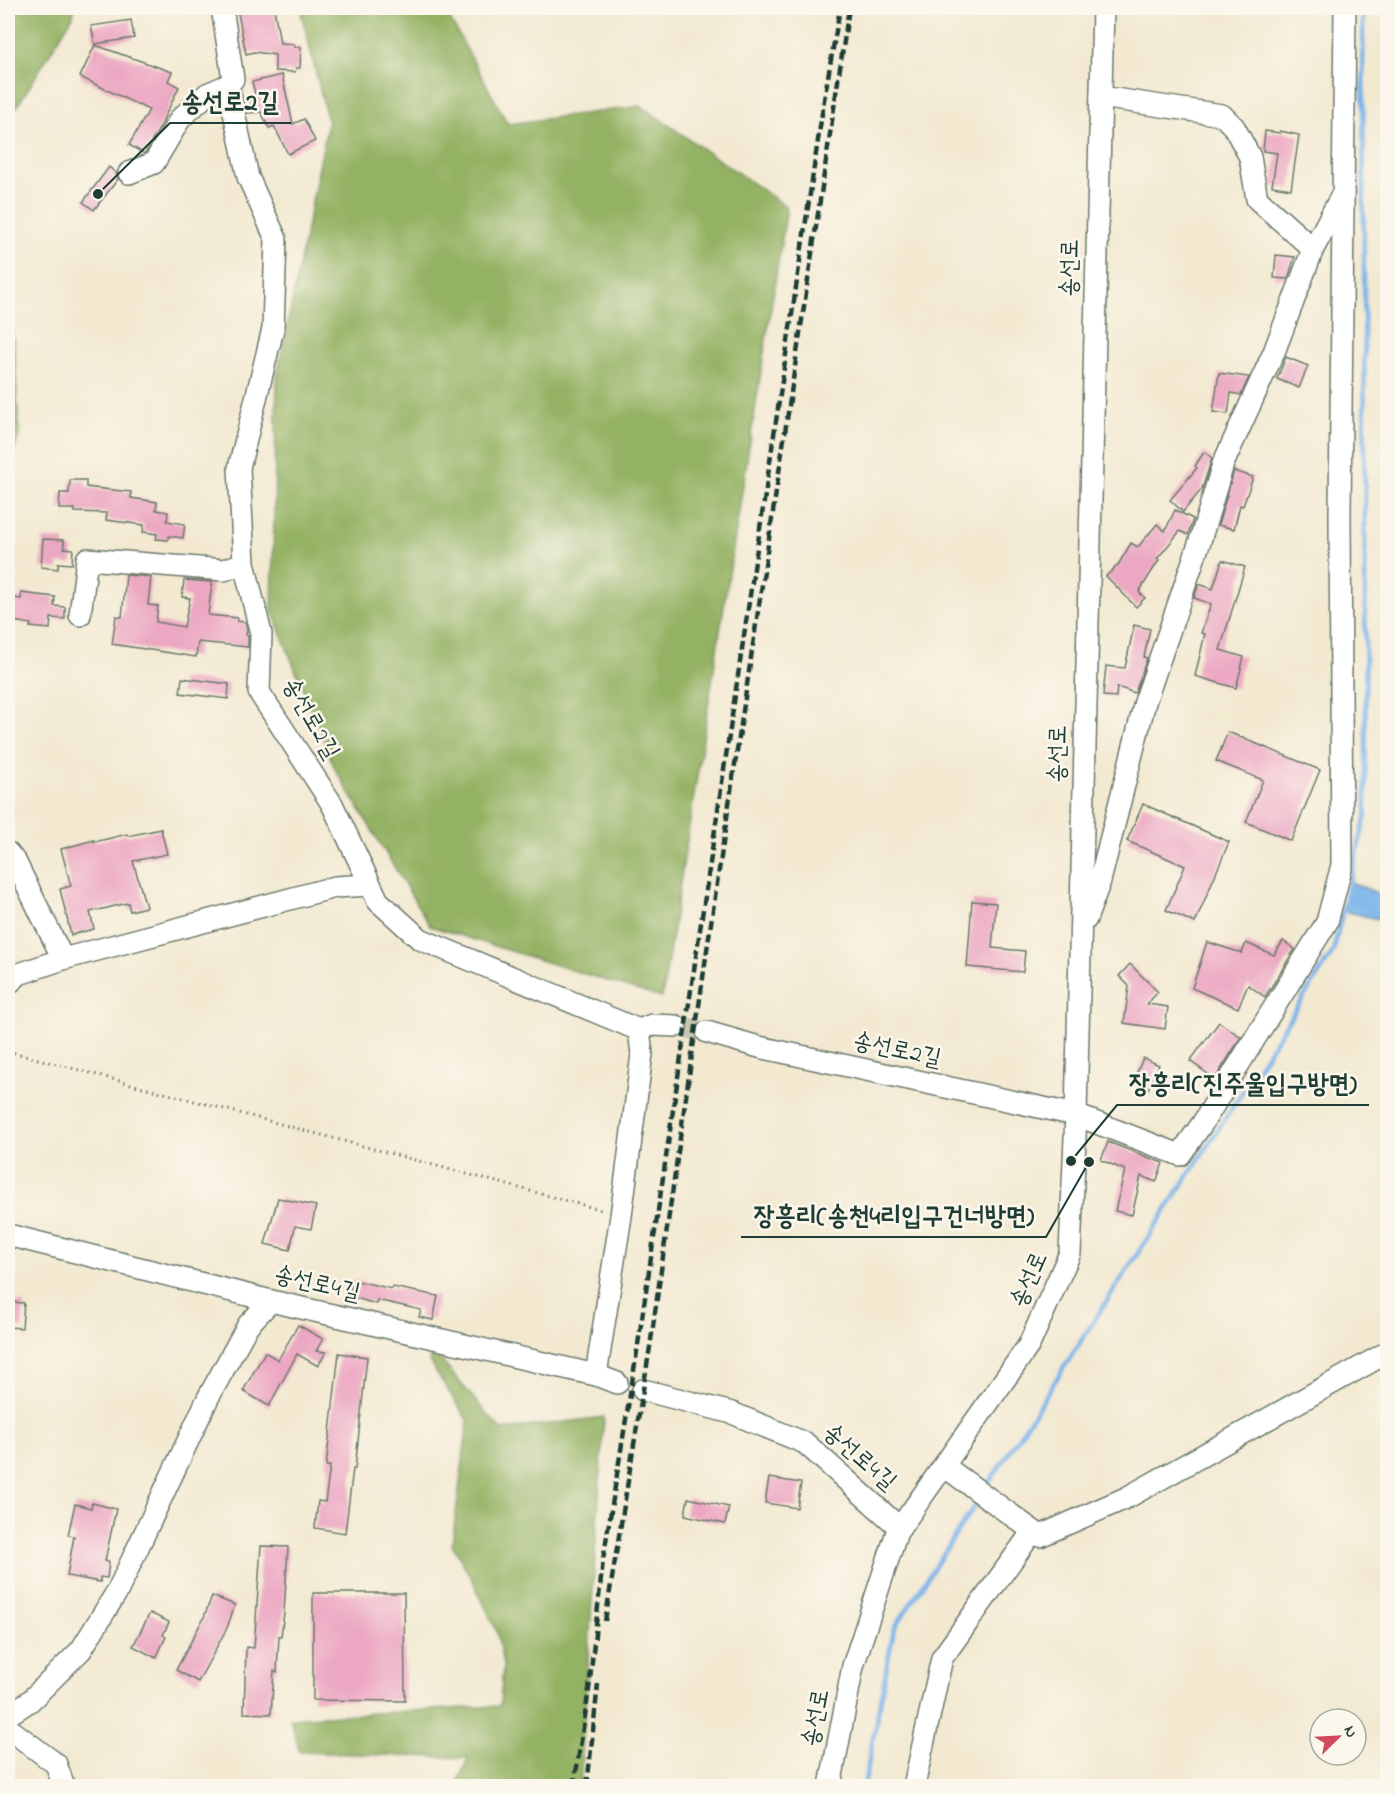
<svg xmlns="http://www.w3.org/2000/svg" width="1395" height="1794" font-family="'Indie Flower','Poor Story',sans-serif">
<rect width="100%" height="100%" fill="#fbf7ec"/>
<filter id="ink" filterUnits="userSpaceOnUse"><feTurbulence type="fractalNoise" baseFrequency=".0167" numOctaves="2"/><feDisplacementMap in="SourceGraphic" scale="12" xChannelSelector="R" yChannelSelector="G"/><feConvolveMatrix kernelMatrix="1 2 1 2 8 2 1 2 1" color-interpolation-filters="sRGB"/></filter>
<filter id="wash" filterUnits="userSpaceOnUse"><feTurbulence type="fractalNoise" baseFrequency=".008" numOctaves="4" result="noise"/><feDisplacementMap in="SourceGraphic" scale="24" xChannelSelector="R" yChannelSelector="G"/><feGaussianBlur stdDeviation="1.35" result="paint"/><feColorMatrix in="noise" values="0 0 0 0 0 0 0 0 0 0 0 0 0 0 0 0 0 1.4 0 .05"/><feComposite in="paint" operator="in"/></filter>
<g filter="url(#wash)">
<rect width="100%" height="100%" fill="#f3e9d1"/>
<!-- forest -->
<g fill="#94b264" stroke="#5a784c" stroke-width="1.5">
<polygon points="8,8 74,8 73,16 8,121"/>
<polygon points="300,8 444,8 508,124 641,106 787,207 662,998 430,926 335,769 272,611 277,376 328,122"/>
<polygon points="8,303 14,344 19,434 8,474"/>
<polygon points="432,1350 501,1430 604,1417 580,1786 456,1786 468,1758 300,1752 290,1718 500,1706 503,1665 497,1632 475,1585 452,1544 468,1421 429,1361"/>
</g>
<!-- water -->
<polygon fill="#79b3ea" stroke="#4c788f" stroke-width="1.5" points="1350,882 1387,897 1387,921 1343,911"/>
<g fill="none" stroke-linecap="round" stroke-linejoin="round">
<!-- stream -->
<g stroke="#79b3ea" stroke-width="4.5">
<polyline points="989,1483 1333,952 1366,815 1363,8"/>
<polyline points="864,1786 894,1629 979,1499"/>
</g>
</g>
<g id="blocks">
<!-- building -->
<g fill="#eca8c3">
<polygon points="237,8 274,8 280,43 294,44 294,47 301,47 300,68 296,68 295,72 275,71 275,55 254,52 246,54"/>
<polygon points="131,20 134,38 95,44 91,26"/>
<polygon points="95,45 172,72 168,81 179,87 163,120 164,120 145,153 143,153 129,145 149,110 80,77"/>
<polygon points="282,75 293,124 304,119 315,141 288,154 274,126 269,128 261,112 247,113 245,102 257,101 252,82"/>
<polygon points="1265,131 1280,133 1280,131 1299,135 1291,189 1272,186 1277,153 1263,151"/>
<polygon points="109,167 116,173 118,179 94,210 83,202"/>
<polygon points="1276,255 1295,257 1288,279 1274,278"/>
<polygon points="1286,357 1308,366 1299,388 1277,379"/>
<polygon points="1219,373 1249,377 1241,395 1231,393 1228,414 1213,412"/>
<polygon points="1204,452 1212,458 1202,489 1183,512 1170,500 1197,468 1195,466"/>
<polygon points="1234,471 1253,477 1243,506 1240,505 1234,529 1218,525"/>
<polygon points="70,480 86,480 86,487 131,492 131,498 157,502 156,510 168,512 167,521 185,524 183,538 169,536 168,540 156,539 157,534 143,532 144,525 106,520 107,513 75,512 75,509 59,509 60,493 69,493"/>
<polygon points="1175,510 1193,519 1188,535 1180,531 1157,559 1159,560 1139,592 1145,598 1136,607 1106,576 1118,565 1131,543 1138,547 1157,524 1165,531"/>
<polygon points="43,539 64,540 64,548 73,549 72,564 58,563 58,569 41,567"/>
<polygon points="1222,560 1245,567 1220,650 1244,657 1236,688 1195,676 1205,634 1201,633 1211,604 1194,598 1199,584 1213,589"/>
<polygon points="126,575 151,577 148,605 158,606 156,622 184,627 190,598 182,597 184,580 212,582 208,615 238,618 237,621 245,622 247,630 246,635 248,635 248,647 198,642 196,657 112,644 116,616 122,617"/>
<polygon points="21,593 55,597 54,606 65,607 65,619 51,618 50,629 30,627 31,624 8,620 8,597 21,599"/>
<polygon points="1134,625 1150,629 1144,657 1147,658 1135,693 1117,687 1116,697 1103,696 1106,666 1125,668"/>
<polygon points="182,678 229,684 228,699 180,693"/>
<polygon points="1228,732 1320,770 1291,841 1246,822 1263,780 1216,761"/>
<polygon points="1143,804 1229,842 1195,923 1166,910 1185,866 1127,841"/>
<polygon points="161,829 167,854 133,861 146,907 130,911 128,903 90,912 94,929 71,935 60,889 71,886 61,849 94,840 94,842 127,834 128,836"/>
<polygon points="972,901 996,903 992,948 1025,951 1023,972 967,967"/>
<polygon points="1283,941 1295,949 1265,997 1248,985 1238,1008 1192,988 1207,942 1242,953 1246,943 1274,955"/>
<polygon points="1130,964 1158,992 1147,1004 1168,1007 1165,1029 1124,1023 1129,986 1119,976"/>
<polygon points="1219,1022 1241,1037 1215,1079 1190,1061"/>
<polygon points="1143,1058 1159,1065 1148,1089 1133,1082"/>
<polygon points="1108,1142 1163,1163 1156,1182 1141,1176 1132,1215 1115,1211 1125,1170 1101,1160"/>
<polygon points="278,1198 316,1206 311,1229 295,1226 290,1250 265,1244"/>
<polygon points="353,1280 392,1289 393,1287 438,1296 433,1320 419,1317 421,1310 377,1300 376,1304 349,1296"/>
<polygon points="8,1302 24,1303 22,1328 8,1327"/>
<polygon points="298,1325 323,1339 316,1351 326,1352 318,1366 297,1354 269,1406 243,1391 265,1352 278,1360"/>
<polygon points="339,1353 367,1357 355,1469 353,1469 345,1533 315,1528 318,1501 325,1502 330,1466 326,1466"/>
<polygon points="769,1478 801,1483 797,1508 765,1503"/>
<polygon points="688,1498 729,1507 725,1524 685,1515"/>
<polygon points="92,1503 116,1509 105,1561 109,1562 107,1578 100,1577 100,1582 67,1576 74,1536 68,1535 75,1504 91,1508"/>
<polygon points="261,1546 288,1547 284,1613 281,1636 279,1636 277,1672 274,1671 271,1714 244,1713 246,1647 254,1648"/>
<polygon points="313,1593 404,1593 405,1701 313,1700"/>
<polygon points="212,1596 235,1605 227,1628 198,1682 176,1670 204,1617"/>
<polygon points="150,1613 169,1622 163,1635 166,1637 156,1658 133,1646"/>
</g>
</g>
</g>
<g filter="url(#ink)">
<use href="#blocks" fill-opacity="0" stroke="#69796b" stroke-width="1.5"/>
<g fill="none" stroke-linecap="round" stroke-linejoin="round">
<!-- minor-tunnel -->
<polyline stroke="#c9c7b2" stroke-width="21" stroke-dasharray="21 10" stroke-linecap="butt" points="676,1026 707,1032"/>
<defs>
<g id="minor">
<polyline points="222,8 233,79 228,85 248,177 276,239 273,329 239,468 244,563 261,634 259,692 332,804 378,901 420,939 639,1030 652,1025 676,1026"/>
<polyline points="1101,97 1222,115 1234,127 1250,157 1257,199 1313,249"/>
<polyline points="129,173 154,163 180,119 207,94 228,85"/>
<polyline points="80,615 87,559 224,570 244,563"/>
<polyline points="8,853 16,863 63,959"/>
<polyline points="1086,919 1100,881 1145,702 1200,541 1223,464 1274,352 1313,249 1342,195"/>
<polyline points="8,984 19,974 63,959 335,887 370,885"/>
<polyline points="707,1032 759,1047 1076,1115 1180,1155 1202,1124 1327,922 1342,865 1340,514 1345,8"/>
<polyline points="8,1235 271,1301 596,1375 617,1383"/>
<polyline points="596,1375 621,1216 642,1054 639,1030"/>
<polyline points="643,1390 732,1413 805,1443 900,1528"/>
<polyline points="944,1466 1040,1536 1128,1497 1388,1352"/>
<polyline points="8,1715 30,1701 81,1650 118,1590 208,1398 248,1325 271,1301"/>
<polyline points="8,1728 56,1764 64,1786"/>
<polyline points="830,1786 853,1666 897,1532 1029,1345 1070,1253 1076,1115 1103,8"/>
<polyline points="914,1786 942,1658 1033,1531"/>
</g>
</defs>
<!-- minor casing -->
<use href="#minor" stroke="#69796b" stroke-width="24"/>
<!-- path -->
<polyline stroke="#69796b" stroke-width="3" stroke-dasharray="1.5 4.5" stroke-linecap="butt" points="8,1051 605,1211"/>
<!-- minor -->
<use href="#minor" stroke="#fff" stroke-width="21"/>
<!-- rail -->
<g stroke="#1f3d34" stroke-width="4.5" stroke-dasharray="9 4.5" stroke-linecap="butt">
<polyline points="605,1621 650,1347 708,943 849,8"/>
<polyline points="574,1786 589,1689 603,1560 636,1358 824,100 840,8"/>
<polyline points="587,1786 598,1684"/>
</g>
</g>
</g>
<g text-anchor="middle" dominant-baseline="central" stroke-width="5" stroke-linejoin="round" paint-order="stroke">
<!-- street labels -->
<g font-size="24" fill="#1f3d34" stroke="#fbf7ec">
<text transform="translate(1071 268) rotate(-89)">송선로</text>
<text transform="translate(310 719) rotate(60)">송선로2길</text>
<text transform="translate(1059 754) rotate(-89)">송선로</text>
<text transform="translate(897 1051) rotate(12)">송선로2길</text>
<text transform="translate(1030 1280) rotate(-66)">송선로</text>
<text transform="translate(317 1285) rotate(13)">송선로4길</text>
<text transform="translate(859 1458) rotate(41)">송선로4길</text>
<text transform="translate(817 1718) rotate(-79)">송선로</text>
</g>
</g>
<!-- callouts -->
<path fill="none" stroke="#1f3d34" stroke-width="2" d="M98 194L170 123H291M1071 1161L1117 1105H1369M1089 1162L1046 1237H741"/>
<g fill="#1f3d34" stroke="#fbf7ec" stroke-width="2">
<circle cx="98" cy="194" r="6"/>
<circle cx="1071" cy="1161" r="6"/>
<circle cx="1089" cy="1162" r="6"/>
</g>
<g font-size="26" text-anchor="middle" font-weight="bold" fill="#1f3d34" stroke="#fbf7ec" stroke-width="5" stroke-linejoin="round" paint-order="stroke">
<text x="230" y="110">송선로2길</text>
<text x="1243" y="1092">장흥리(진주울입구방면)</text>
<text x="894" y="1224">장흥리(송천4리입구건너방면)</text>
</g>
<!-- margin -->
<rect width="1395" height="1794" fill="none" stroke="#fbf7ec" stroke-width="30"/>
<!-- north arrow -->
<g transform="translate(1338 1737) rotate(66)"><circle r="28" fill="#fbf7ec" stroke="#a3ada2" stroke-width="1.5"/>
<path d="M0-4.5L10 22L0 15L-10 22Z" fill="#d1495b"/>
<text y="-9" font-size="16" font-weight="bold" text-anchor="middle" fill="#1f3d34">N</text>
</g>
</svg>
